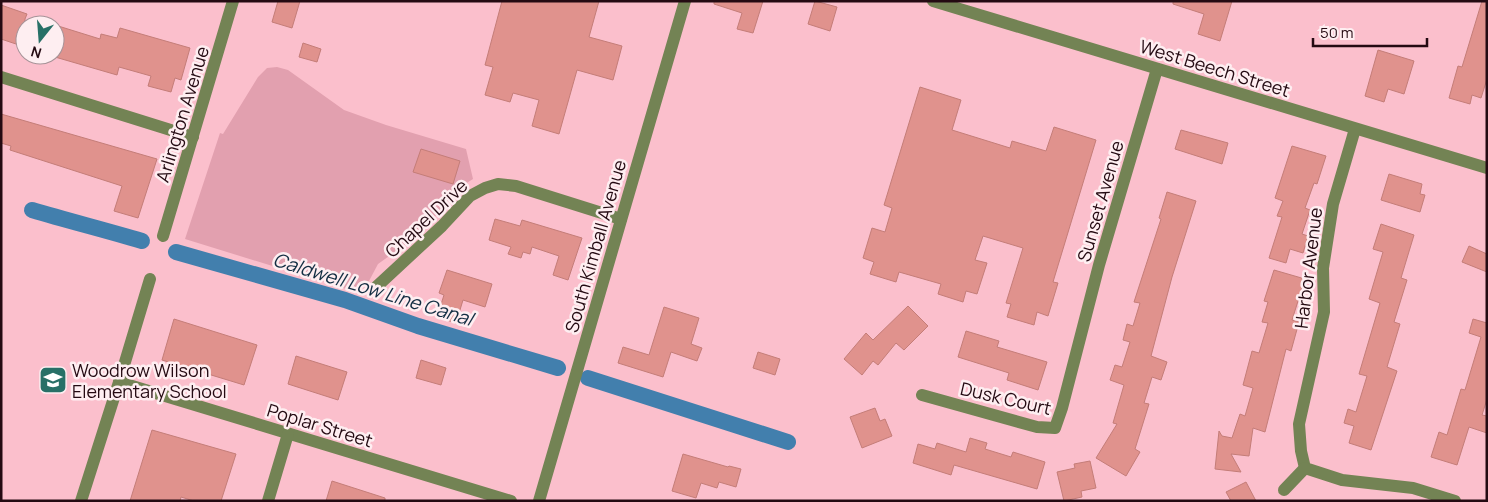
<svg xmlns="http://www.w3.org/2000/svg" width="1488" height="502" font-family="Manrope,sans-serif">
<rect width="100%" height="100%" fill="#fbbfcc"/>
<!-- green -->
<polygon fill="#e2a0af" points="277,67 288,70 344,110 386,125 466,149 473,179 462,186 425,228 406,244 378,264 369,281 359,285 353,291 185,239 220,133 223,134 258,77 267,68"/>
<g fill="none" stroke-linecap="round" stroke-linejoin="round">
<!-- canal -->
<g stroke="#427fad" stroke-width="16">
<path d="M32,210c37,11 73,20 110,31"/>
<polyline points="176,252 345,300 418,326 558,368"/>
<polyline points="588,378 788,442"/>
</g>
</g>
<!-- building -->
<g fill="#e0928d" stroke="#c47d78">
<polygon points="278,1 300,1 292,28 272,22"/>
<polygon points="502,1 599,1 589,37 622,46 613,80 577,70 559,134 532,126 539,100 513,93 510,102 485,95 493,67 485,65"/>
<polygon points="714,1 763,1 753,33 737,29 742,13 714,4"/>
<polygon points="815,1 837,7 830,31 808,24"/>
<polygon points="1173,1 1232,1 1220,41 1198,34 1204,14 1173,4"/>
<polygon points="1482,1 1487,1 1487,79 1481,98 1472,95 1470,104 1449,98 1458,66 1462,67"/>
<polygon points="1,5 27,14 25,19 25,38 22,46 1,39"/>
<polygon points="55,25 100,39 101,34 117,38 120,28 190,48 181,80 175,78 171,92 148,86 151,76 119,67 117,75 55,57"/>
<polygon points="303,43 321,49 317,62 299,57"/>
<polygon points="1378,50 1414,61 1404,94 1388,89 1384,102 1365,96"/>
<polygon points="920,87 961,100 952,130 1010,148 1012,141 1046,151 1054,127 1096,140 1053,282 1058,283 1048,316 1037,312 1034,325 1007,317 1011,304 1006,303 1023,248 983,236 975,260 987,263 977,294 966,291 963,302 938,294 941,284 899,272 896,282 870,274 874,262 863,258 872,228 885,232 892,208 884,205"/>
<polygon points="1,114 157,159 138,218 114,211 122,186 10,150 11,146 1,143"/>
<polygon points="1181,130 1228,143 1222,164 1175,149"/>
<polygon points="1292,146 1326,156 1317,184 1314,183 1305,208 1310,210 1302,234 1308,236 1303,253 1290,249 1286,263 1269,258 1282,217 1277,216 1283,201 1275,198"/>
<polygon points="421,149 460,161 453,184 413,172"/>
<polygon points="1389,174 1422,184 1420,194 1425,195 1420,212 1381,200"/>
<polygon points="1167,192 1196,201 1172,277 1151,356 1167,362 1161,380 1152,377 1144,403 1149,404 1135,449 1140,452 1126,476 1096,458 1117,424 1113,423 1124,385 1110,380 1115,365 1122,367 1130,342 1123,340 1127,324 1133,326 1140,303 1134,302 1161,219 1159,218"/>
<polygon points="495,219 520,226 522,220 582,238 568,280 553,275 559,256 532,247 530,254 523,252 521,258 508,254 511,247 489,240"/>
<polygon points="1381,224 1414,235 1401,278 1407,280 1394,322 1400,324 1387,367 1397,371 1371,450 1349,443 1354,426 1344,423 1348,409 1356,412 1367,376 1359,374 1380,303 1369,299 1383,252 1373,249"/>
<polygon points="1469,246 1487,254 1487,272 1462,262"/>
<polygon points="447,270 492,284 485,307 463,300 456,323 437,317 444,295 439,293"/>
<polygon points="1274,270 1305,279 1292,320 1299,322 1291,351 1286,349 1265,432 1253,428 1249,456 1231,454 1241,472 1215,469 1219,431 1222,436 1232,438 1240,414 1245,416 1253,388 1243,385 1252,351 1259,353 1268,323 1262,322 1268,302 1264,301"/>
<polygon points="908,306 928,326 904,350 896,343 878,365 873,361 862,375 844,359 866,333 873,340"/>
<polygon points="664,307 699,318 691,344 702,348 697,361 671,352 663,377 618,363 623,347 649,355"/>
<polygon points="174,319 257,345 244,385 162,360"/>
<polygon points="1473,319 1487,323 1487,399 1482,415 1487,416 1487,433 1469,427 1457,465 1431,457 1439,432 1447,435 1461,389 1465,390 1481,337 1469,333"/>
<polygon points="966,331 999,341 997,347 1047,362 1038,390 1007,380 1009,373 958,357"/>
<polygon points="758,352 780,359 775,375 753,368"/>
<polygon points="296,356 347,372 338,400 288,384"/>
<polygon points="421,360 446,368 441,385 416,378"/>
<polygon points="875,408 880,421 885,419 892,436 862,448 850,417"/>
<polygon points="152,430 236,454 221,501 194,501 181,497 180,501 130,501"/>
<polygon points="970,438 987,443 985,449 1011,457 1013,452 1045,462 1037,489 954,465 951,475 913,463 918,444 935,449 937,443 966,452"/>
<polygon points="683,454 728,467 729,466 741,469 736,487 719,482 717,488 701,483 696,498 672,491"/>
<polygon points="1090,461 1096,488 1081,491 1082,497 1064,501 1057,472 1075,468 1074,464"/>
<polygon points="332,481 385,498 385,501 326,501"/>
<polygon points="1246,482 1256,501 1231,501 1226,492"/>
</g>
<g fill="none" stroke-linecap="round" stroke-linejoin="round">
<!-- minor -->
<g stroke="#738354" stroke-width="12">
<polyline points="933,1 1487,168"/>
<polyline points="1,77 193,137"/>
<polyline points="1355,129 1333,204 1323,268 1324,312 1299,424 1301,451 1305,468 1342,480 1413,488 1455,501"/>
<polyline points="163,236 233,1"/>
<polyline points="374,289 442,226 470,196 485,188 498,184 516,186 621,219"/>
<polyline points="119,382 511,501"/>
<polyline points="922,395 1037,427 1055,428 1062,408 1099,265 1157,69"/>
<polyline points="1284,490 1305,468"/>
<polyline points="81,501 119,382 150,279"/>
<polyline points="268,501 288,434"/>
<polyline points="539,501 685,1"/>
</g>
</g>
<!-- icons -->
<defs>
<symbol id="school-square" viewBox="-11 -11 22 22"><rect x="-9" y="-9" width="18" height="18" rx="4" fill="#287067" stroke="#feeef1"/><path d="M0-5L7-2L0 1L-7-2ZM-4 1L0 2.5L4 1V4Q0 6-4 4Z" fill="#fff"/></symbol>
</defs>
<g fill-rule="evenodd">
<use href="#school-square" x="37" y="364" width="32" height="32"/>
</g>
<g text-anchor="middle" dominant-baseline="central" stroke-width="5" stroke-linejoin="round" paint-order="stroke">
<!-- street labels -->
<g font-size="18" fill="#240a12" stroke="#feeef1">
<text transform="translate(1215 68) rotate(17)">West Beech Street</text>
<text transform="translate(182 114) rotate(-73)">Arlington Avenue</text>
<text transform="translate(1100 201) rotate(-74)">Sunset Avenue</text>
<text transform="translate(426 218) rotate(-43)">Chapel Drive</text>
<text transform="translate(595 246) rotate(-74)">South Kimball Avenue</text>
<text transform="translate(1308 268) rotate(-83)">Harbor Avenue</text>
<text transform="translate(1006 398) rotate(13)">Dusk Court</text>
<text transform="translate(320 425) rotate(17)">Poplar Street</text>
</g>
<!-- poi labels -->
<g font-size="18" fill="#240a12" stroke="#feeef1" text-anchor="start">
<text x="72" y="370">Woodrow Wilson<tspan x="72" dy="21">Elementary School</tspan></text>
</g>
<!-- water labels -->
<g font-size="19" font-style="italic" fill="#122d42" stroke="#feeef1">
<text transform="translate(373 289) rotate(17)">Caldwell Low Line Canal</text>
</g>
</g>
<!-- border -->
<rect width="1488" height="502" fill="none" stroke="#240a12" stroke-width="5"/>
<!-- north arrow -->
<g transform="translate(40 40) rotate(197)"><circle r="24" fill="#feeef1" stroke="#a79398"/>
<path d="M0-4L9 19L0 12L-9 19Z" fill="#287067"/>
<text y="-8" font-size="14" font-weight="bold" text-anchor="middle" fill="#240a12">N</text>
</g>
<!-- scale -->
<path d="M1313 38v8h114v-8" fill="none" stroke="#240a12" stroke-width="2.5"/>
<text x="1320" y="38" font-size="15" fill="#240a12" stroke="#feeef1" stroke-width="4" paint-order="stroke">50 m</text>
</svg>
